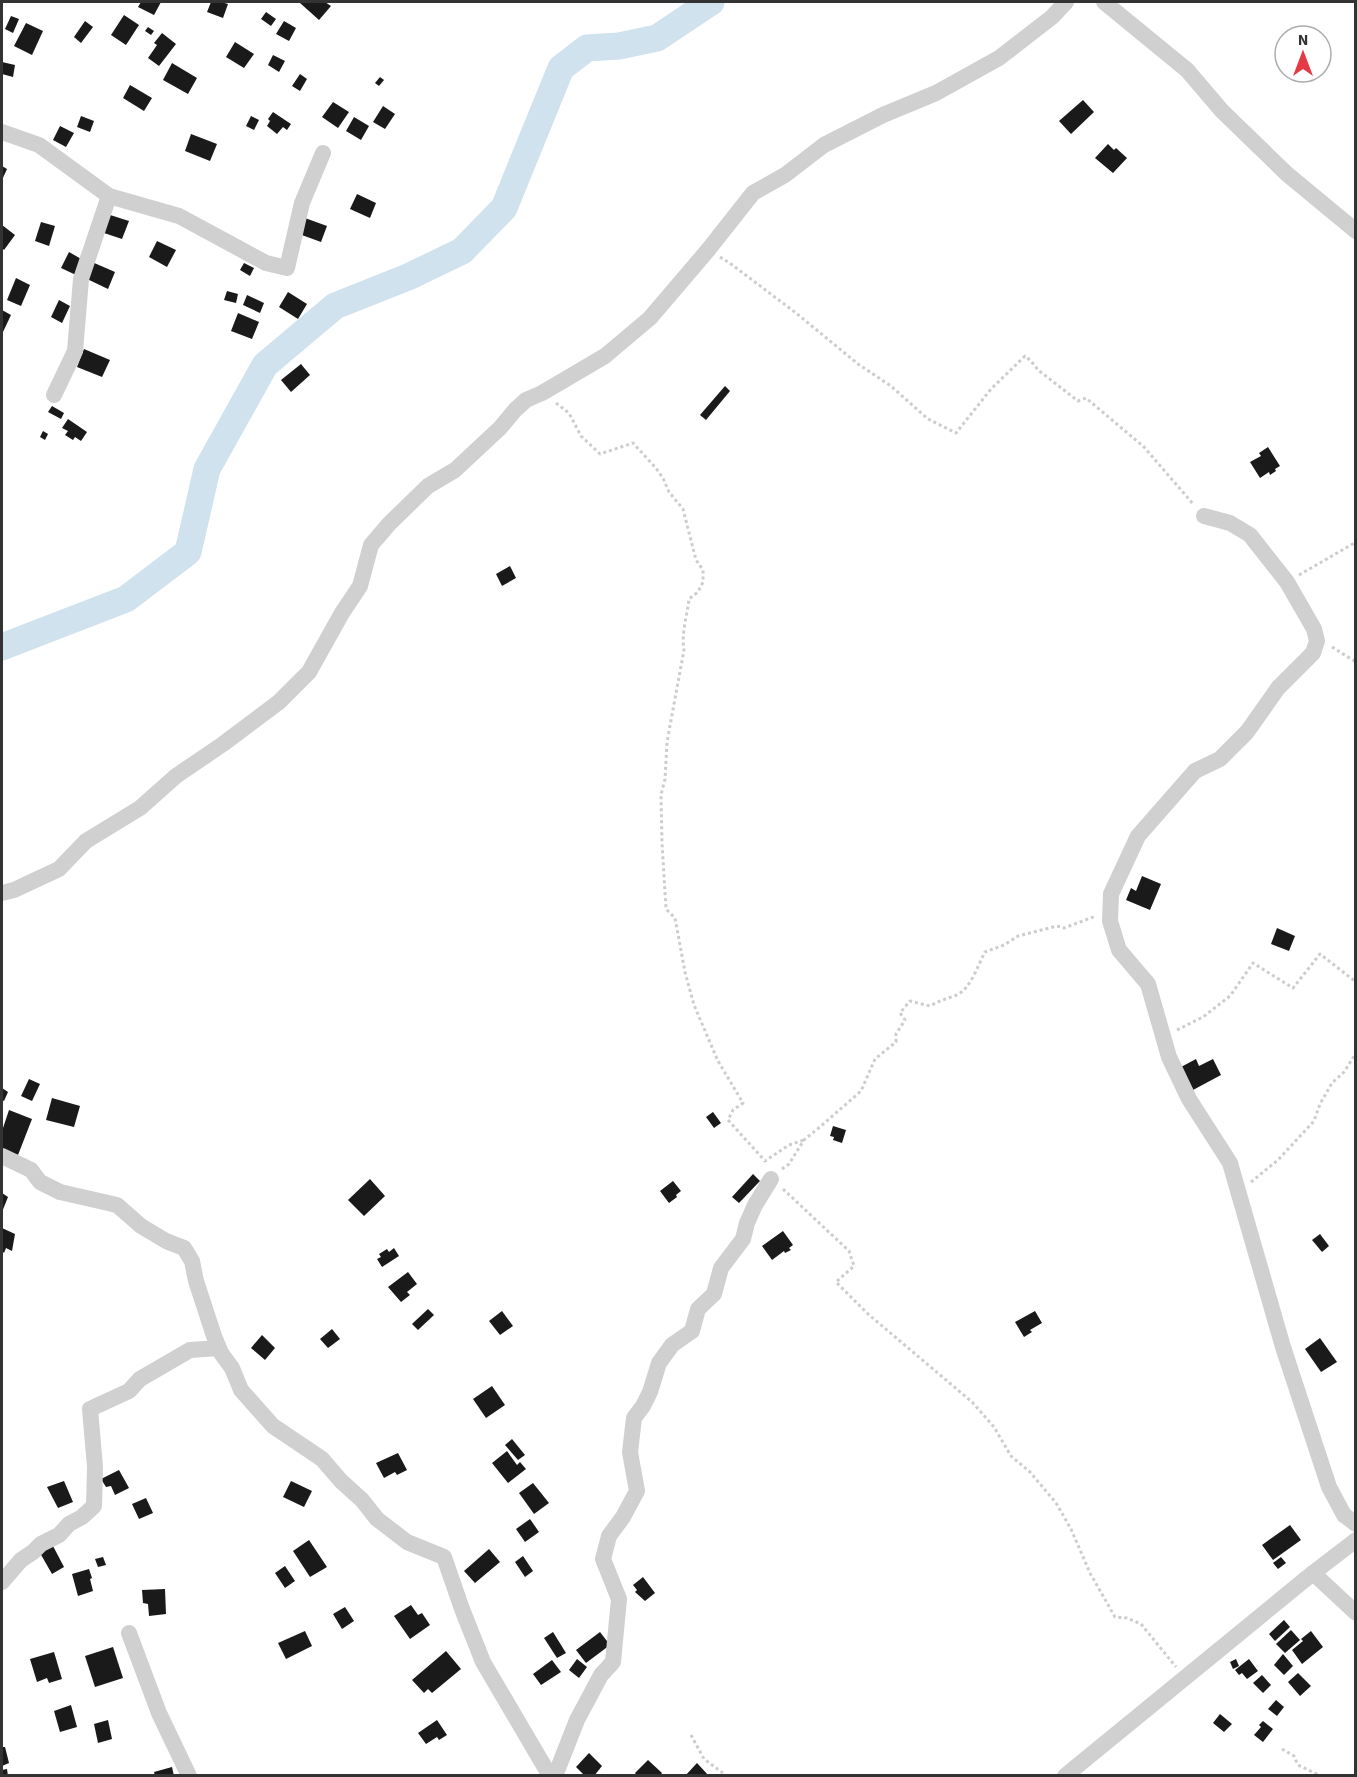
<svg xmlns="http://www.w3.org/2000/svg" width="1357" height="1777" font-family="'Source Sans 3',sans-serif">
<rect width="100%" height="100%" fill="#fff"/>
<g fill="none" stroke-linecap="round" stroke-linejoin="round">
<!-- river -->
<polyline stroke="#cfe2ee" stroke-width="27" points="2,647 126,599 188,552 207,469 265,365 335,306 408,277 462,251 504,208 561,68 587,48 619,46 657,38 711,2"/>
</g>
<!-- building -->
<g fill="#1a1a1a">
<polygon points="141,2 161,2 154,15 138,7"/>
<polygon points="211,2 221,2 228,4 223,18 207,12"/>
<polygon points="301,2 325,2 331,6 319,20 300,3"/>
<polygon points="266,12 276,19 271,26 261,19"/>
<polygon points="124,15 139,25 126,45 111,35"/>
<polygon points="11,16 19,19 13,33 5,29"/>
<polygon points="85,21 93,27 81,43 74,37"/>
<polygon points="284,21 296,28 289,41 276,34"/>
<polygon points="26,23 43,31 32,55 14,46"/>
<polygon points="148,27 154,31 151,35 145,31"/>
<polygon points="162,33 176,44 159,66 148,58 157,45 154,43"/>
<polygon points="235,42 254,54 244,68 226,57"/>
<polygon points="273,55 285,61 279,72 268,65"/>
<polygon points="2,62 15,65 13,77 2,74"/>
<polygon points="172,63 197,78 188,94 163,80"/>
<polygon points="300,74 307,79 300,91 292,86"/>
<polygon points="380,77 384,80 379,86 375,83"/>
<polygon points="130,85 152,98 144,111 123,98"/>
<polygon points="1083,100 1094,112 1071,134 1059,121"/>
<polygon points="333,102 349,112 338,128 322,117"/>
<polygon points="383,106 395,114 385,129 373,122"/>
<polygon points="273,112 291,124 287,130 283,127 277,134 267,126 270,121 268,119"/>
<polygon points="81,116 94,121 90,132 77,127"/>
<polygon points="251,116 259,120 254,130 246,126"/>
<polygon points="354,117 369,126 361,140 346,131"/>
<polygon points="60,126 74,133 66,147 53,140"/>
<polygon points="191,134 217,144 210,161 185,151"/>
<polygon points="1108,144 1114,150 1116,148 1127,158 1113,173 1095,158"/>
<polygon points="2,166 7,169 2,180"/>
<polygon points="357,194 376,203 370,218 350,209"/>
<polygon points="107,214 129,221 122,239 101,232"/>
<polygon points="305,218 327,226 321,242 299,234"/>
<polygon points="41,222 55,226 49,246 35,241"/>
<polygon points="2,225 15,235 4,250 2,248"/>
<polygon points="157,241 176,250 167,267 149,257"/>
<polygon points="69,252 83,260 76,275 61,268"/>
<polygon points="92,262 115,272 108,289 85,278"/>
<polygon points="244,263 254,268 250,276 240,270"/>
<polygon points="16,278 30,285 21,306 7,300"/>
<polygon points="227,291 238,294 236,303 224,300"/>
<polygon points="288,292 307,304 298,319 279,307"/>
<polygon points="247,295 264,303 260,313 243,305"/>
<polygon points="59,300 70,306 62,323 51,317"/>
<polygon points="2,310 11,315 2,334"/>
<polygon points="238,313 259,322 252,339 231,331"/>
<polygon points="84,349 110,360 102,377 77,367"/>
<polygon points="301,364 310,375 291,392 281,380"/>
<polygon points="725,386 730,391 706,420 700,415"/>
<polygon points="52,406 64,413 61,419 48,412"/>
<polygon points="68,419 87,432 81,441 75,437 73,440 65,435 68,431 62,428"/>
<polygon points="43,431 48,434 45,440 40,437"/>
<polygon points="1268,447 1280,466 1275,469 1276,471 1270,475 1269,472 1260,478 1250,462 1261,456 1259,453"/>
<polygon points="510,566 516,578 502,586 496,574"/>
<polygon points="1142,876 1161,884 1150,910 1126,900 1131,888 1136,891"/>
<polygon points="1277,928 1295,936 1289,951 1271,944"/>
<polygon points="1196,1059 1199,1066 1213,1059 1221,1075 1193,1090 1181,1067"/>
<polygon points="29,1079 40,1084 32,1101 21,1096"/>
<polygon points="2,1088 8,1092 4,1101 2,1100"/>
<polygon points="52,1098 80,1106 74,1127 46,1120"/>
<polygon points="9,1110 32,1119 18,1155 2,1149 2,1131"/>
<polygon points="713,1112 721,1123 714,1128 706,1117"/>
<polygon points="833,1126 846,1130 842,1143 833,1140 834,1137 830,1136"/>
<polygon points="753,1174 760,1181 739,1203 732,1197"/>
<polygon points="370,1179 385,1196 364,1216 348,1200"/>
<polygon points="673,1181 681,1191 676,1195 677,1197 669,1203 660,1191"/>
<polygon points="2,1193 8,1197 2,1212"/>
<polygon points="2,1228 15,1234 12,1251 6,1248 4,1253 2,1251"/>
<polygon points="783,1231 793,1245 789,1248 791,1250 785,1253 784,1251 772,1260 762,1246"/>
<polygon points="1320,1234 1329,1246 1322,1252 1312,1240"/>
<polygon points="394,1248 399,1256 382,1267 377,1259 381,1257 379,1254 387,1249 389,1252"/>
<polygon points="408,1272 417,1284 407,1292 410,1295 401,1302 388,1287"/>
<polygon points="428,1309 434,1315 418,1330 412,1324"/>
<polygon points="502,1311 513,1326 500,1335 489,1321"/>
<polygon points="1035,1311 1042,1323 1030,1330 1032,1332 1024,1337 1015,1322"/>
<polygon points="332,1329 340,1339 328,1348 320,1339"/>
<polygon points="262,1335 275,1348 265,1360 251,1348"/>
<polygon points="1320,1338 1337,1362 1321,1372 1305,1349"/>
<polygon points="492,1386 505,1405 486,1418 473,1399"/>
<polygon points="512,1439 525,1455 518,1460 505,1445"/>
<polygon points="507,1451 517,1465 520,1462 526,1469 508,1483 492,1463"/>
<polygon points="398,1453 407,1470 397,1475 395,1472 384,1478 376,1463"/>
<polygon points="119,1470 129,1488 115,1495 111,1486 106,1487 101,1479"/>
<polygon points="64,1481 73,1502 58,1508 47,1487"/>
<polygon points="291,1481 312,1491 304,1507 283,1497"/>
<polygon points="533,1483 549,1503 534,1514 519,1493"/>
<polygon points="146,1498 153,1513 139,1519 132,1504"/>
<polygon points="530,1519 539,1532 525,1542 516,1529"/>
<polygon points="1290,1525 1301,1540 1273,1560 1262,1545"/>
<polygon points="309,1540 327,1567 310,1577 293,1551"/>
<polygon points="53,1546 64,1567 52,1574 40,1553"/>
<polygon points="489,1549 500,1562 475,1583 464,1571"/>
<polygon points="523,1556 533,1571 525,1577 515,1562"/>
<polygon points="103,1557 106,1565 98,1567 95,1559"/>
<polygon points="1281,1557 1286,1563 1278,1569 1273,1563"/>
<polygon points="285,1566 295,1581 285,1588 275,1573"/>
<polygon points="89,1569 92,1578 90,1579 93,1591 78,1596 72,1574"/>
<polygon points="643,1577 655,1593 645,1601 635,1592 637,1590 633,1585"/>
<polygon points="165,1589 166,1614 149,1616 148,1604 143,1603 142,1590"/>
<polygon points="411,1605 418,1615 422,1613 430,1625 410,1639 394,1616"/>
<polygon points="345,1607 354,1621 342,1629 333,1614"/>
<polygon points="1284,1620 1290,1627 1275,1641 1269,1634"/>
<polygon points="1291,1630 1300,1640 1285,1653 1276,1644"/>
<polygon points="305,1631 312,1646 286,1659 278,1643"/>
<polygon points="1311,1631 1323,1647 1302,1664 1292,1650 1303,1641 1301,1639"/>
<polygon points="553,1632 566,1653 557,1658 544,1638"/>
<polygon points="600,1632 610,1645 586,1663 576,1650"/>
<polygon points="113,1647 123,1678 95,1687 85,1656"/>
<polygon points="446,1651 461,1669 432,1693 428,1689 424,1693 412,1680"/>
<polygon points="54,1652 62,1679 49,1683 47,1678 37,1682 30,1659"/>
<polygon points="1283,1654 1293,1666 1284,1675 1274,1665"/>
<polygon points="577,1659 587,1667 579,1678 569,1670"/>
<polygon points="1236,1659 1239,1666 1233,1669 1230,1662"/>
<polygon points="1249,1659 1258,1671 1247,1679 1242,1673 1239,1675 1235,1670"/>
<polygon points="552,1660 561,1672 541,1685 533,1674"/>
<polygon points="1298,1673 1311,1686 1300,1696 1288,1682"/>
<polygon points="1262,1675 1271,1685 1263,1693 1253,1683"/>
<polygon points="1276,1700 1284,1707 1277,1716 1268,1709"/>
<polygon points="71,1705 77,1727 60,1732 54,1711"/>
<polygon points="1220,1714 1232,1724 1224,1732 1213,1723"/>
<polygon points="108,1720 112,1739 98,1743 94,1724"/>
<polygon points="437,1720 447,1735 439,1740 437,1737 426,1744 418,1733"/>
<polygon points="1263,1721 1273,1729 1263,1742 1254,1735 1261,1727 1259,1725"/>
<polygon points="2,1747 5,1747 9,1763 2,1766"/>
<polygon points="589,1753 602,1766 594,1776 585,1776 576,1767"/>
<polygon points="648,1760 662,1773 660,1776 637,1776 635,1773"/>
<polygon points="697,1763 709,1776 685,1776"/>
<polygon points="172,1767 174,1776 155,1776 154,1772"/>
<polygon points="7,1769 8,1776 2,1776 2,1770"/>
</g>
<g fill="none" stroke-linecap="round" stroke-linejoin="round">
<!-- path -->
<g stroke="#cdcdcd" stroke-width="3" stroke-dasharray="3 3" stroke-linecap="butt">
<polyline points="720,257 731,264 796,313 858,364 891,386 928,419 956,433 991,389 1025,356 1031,361 1038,370 1078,401 1086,398 1144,447 1194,505"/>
<path d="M556,403l13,10 12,23 19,18 33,-11 22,24 8,11 6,14 14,17 13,51 7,10v12l-5,10 -9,7c-2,17 -8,36 -5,51l-17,92 -2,37 -4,16 1,48 4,66 9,9 10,54 9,33 24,56 25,42 -10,7 -5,10 37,41 24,-16 15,-5"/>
<polyline points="1299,575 1356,542"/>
<polyline points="1332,647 1356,662"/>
<polyline points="1177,1030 1203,1017 1230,996 1253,963 1293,988 1320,954 1356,982"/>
<path d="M782,1169l7,-5 15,-24 17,-14 40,-35 14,-32 21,-17v-8l9,-14 -5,-7 10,-12 20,5c9,-5 18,-8 27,-11 14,-7 21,-30 28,-43l19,-7 14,-9 39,-10 7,2 32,-12"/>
<polyline points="1251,1182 1278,1160 1314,1121 1320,1104 1332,1083 1344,1072 1356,1053"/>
<polyline points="783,1189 849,1251 854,1266 836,1282 868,1314 972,1402 994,1427 1011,1456 1030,1472 1056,1503 1071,1529 1090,1573 1115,1617 1127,1618 1141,1624 1176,1667"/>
<polyline points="691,1735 704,1759 727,1776"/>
<polyline points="1282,1749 1294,1756 1298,1765 1321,1776"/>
</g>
<!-- minor -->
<g stroke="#d0d0d0" stroke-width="16">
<polyline points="1104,2 1187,70 1222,111 1287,174 1356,231"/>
<polyline points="2,132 39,145 109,196 179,216 266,263 287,268 302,203 323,153"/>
<polyline points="54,395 75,351 81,279 109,196"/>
<polyline points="1204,516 1230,523 1250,535 1287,582 1314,629 1317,641 1313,653 1278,688 1247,732 1220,759 1195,771 1138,836 1111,894 1110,921 1119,950 1148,984 1169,1057 1189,1099 1230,1163 1283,1347 1329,1487 1344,1515 1356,1524"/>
<polyline points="2,893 14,890 59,869 86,841 140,808 176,776 223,744 279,702 309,672 342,613 360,586 371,545 389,524 428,486 455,470 500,428 515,410 526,400 542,393 605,356 650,318 708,250 753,193 785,175 824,145 883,115 936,93 999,58 1052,17 1066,2"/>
<polyline points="2,1156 31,1170 40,1182 60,1192 117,1205 141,1226 166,1241 184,1248 192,1261 196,1281 214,1336 221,1353 232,1368 241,1390 273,1426 322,1459 341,1481 362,1500 377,1519 407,1542 444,1557 462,1609 483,1662 550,1776"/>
<polyline points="1313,1573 1356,1613"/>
<polyline points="2,1582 21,1560 33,1552 41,1544 59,1535 69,1524 82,1517 94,1506 95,1467 90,1409 129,1391 140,1379 190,1350 219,1348"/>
<polyline points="129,1633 159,1713 189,1776"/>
<polyline points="555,1776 577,1720 601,1675 613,1662 619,1599 603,1559 609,1536 623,1517 637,1491 630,1452 634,1418 643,1406 650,1392 659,1363 672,1345 692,1331 698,1309 714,1294 721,1268 743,1239 747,1223 755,1205 771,1179"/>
<polyline points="1065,1776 1313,1573 1356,1540"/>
</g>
</g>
<!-- border -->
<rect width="1357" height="1777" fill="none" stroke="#333333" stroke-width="6"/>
<!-- north arrow -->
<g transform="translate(1303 54)"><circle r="28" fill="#ffffff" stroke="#adadad" stroke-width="1.5"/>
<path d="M0-4.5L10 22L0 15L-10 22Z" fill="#e63946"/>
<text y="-9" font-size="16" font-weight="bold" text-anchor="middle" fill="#333333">N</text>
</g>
</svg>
